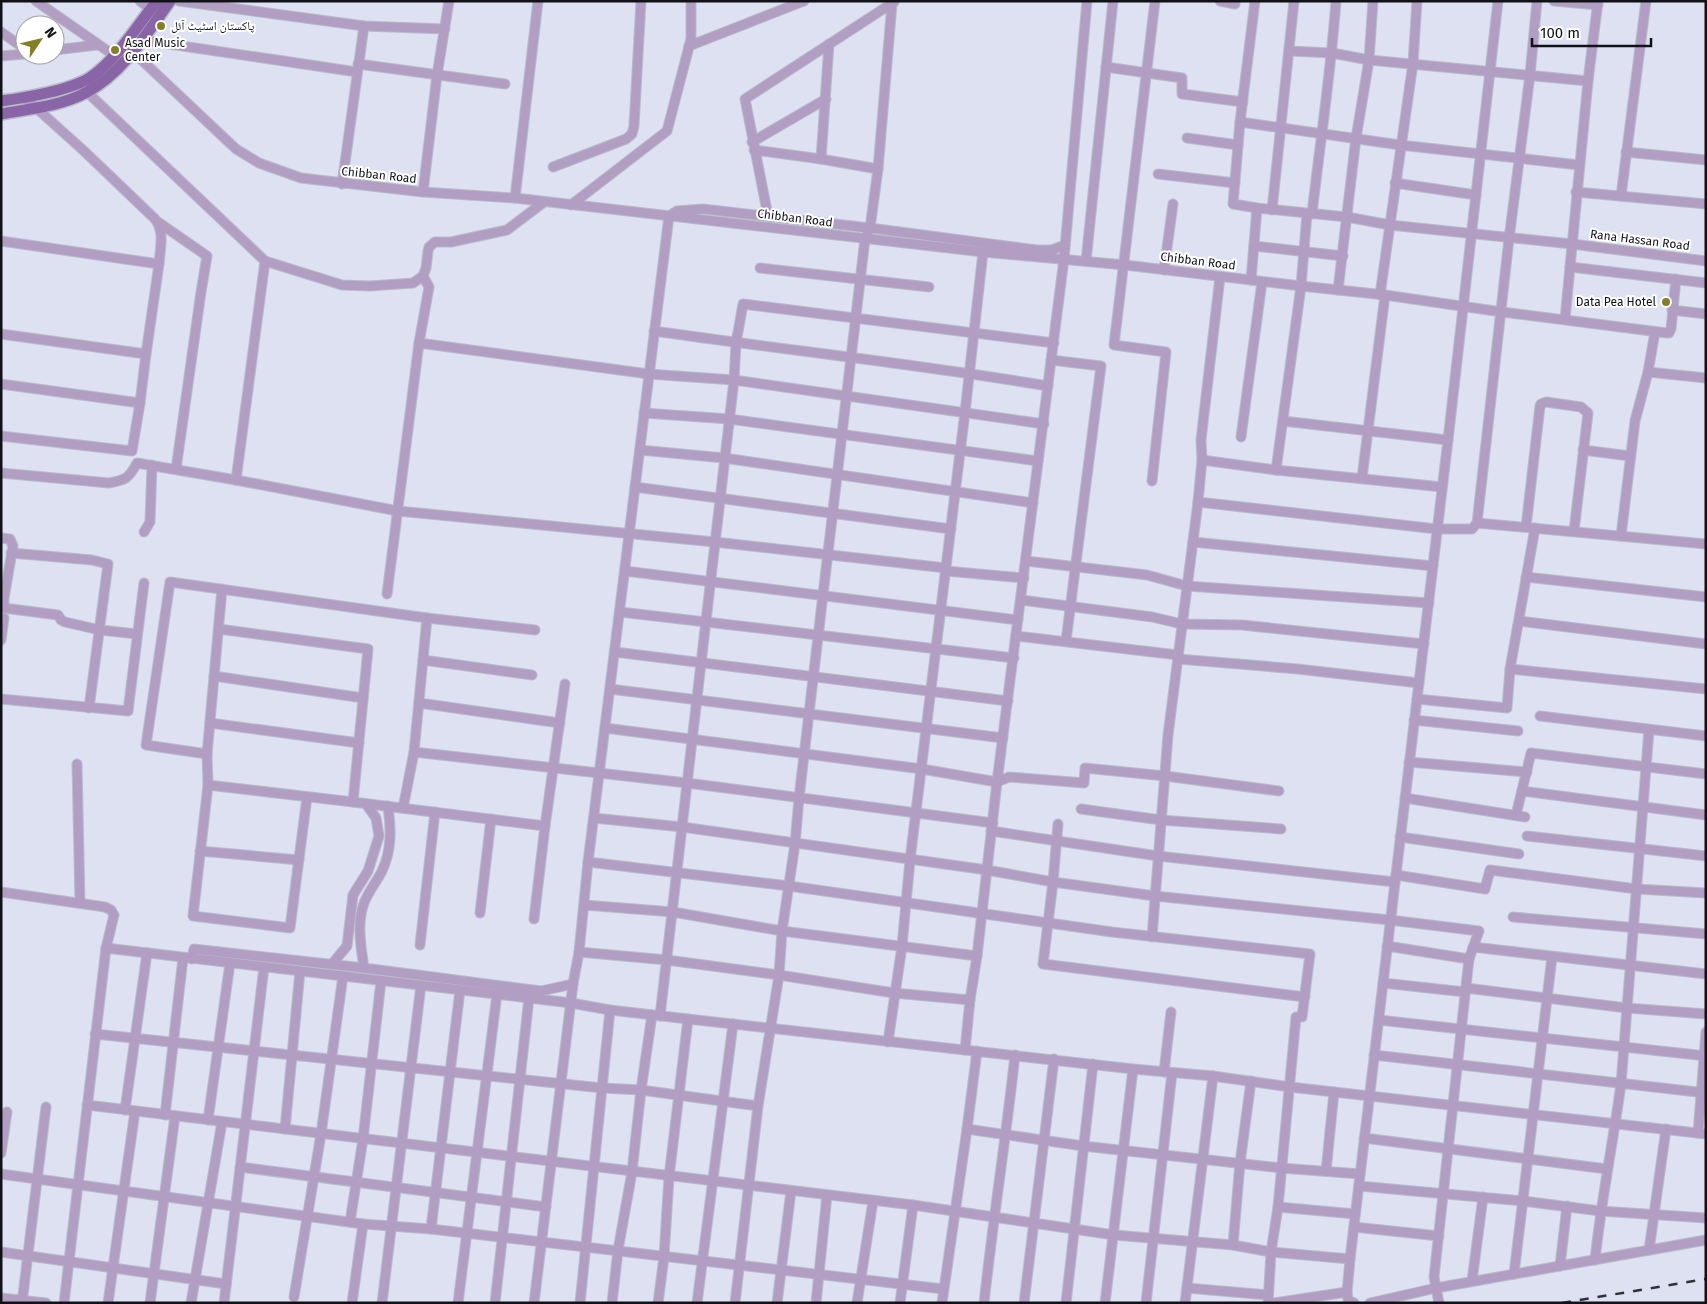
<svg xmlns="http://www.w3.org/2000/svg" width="1707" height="1304" font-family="'Fira Sans','Noto Naskh Arabic',sans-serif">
<rect width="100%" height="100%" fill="#dde1f1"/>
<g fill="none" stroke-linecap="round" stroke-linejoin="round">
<defs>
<g id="minor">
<polyline points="36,1 115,56"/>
<polyline points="140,1 151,9"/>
<polyline points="179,1 364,26 445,29"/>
<polyline points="1220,1 1235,4 1235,1"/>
<polyline points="1255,1 1240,122 1233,204 1257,208 1347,217 1390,225 1572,244 1706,261"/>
<polyline points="1554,1 1598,5"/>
<polyline points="1,32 25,49"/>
<polyline points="142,40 357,72"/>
<polyline points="689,46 804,1"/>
<polyline points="55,50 97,45"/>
<polyline points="132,51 236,149 259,163 301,178 423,192 515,198 983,252 1125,265 1301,286 1385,295 1502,312 1667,333 1669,333 1671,329 1676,279"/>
<polyline points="1289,51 1332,53 1369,60 1588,81"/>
<polyline points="1,56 25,54"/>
<polyline points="358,64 505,84"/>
<polyline points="1106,67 1182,78 1182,94 1243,102"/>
<polyline points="87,92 265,261 236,480"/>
<path d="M24,97l60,54 71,68c10,13 5,29 4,45"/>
<polyline points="1240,122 1400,145 1579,165"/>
<polyline points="1187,138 1238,145"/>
<polyline points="752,142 826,99"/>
<polyline points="754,150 821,159 829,44"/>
<polyline points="1626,152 1706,160"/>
<polyline points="821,159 878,169"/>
<polyline points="553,167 626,139 632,134 634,126 641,1"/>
<polyline points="1158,174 1235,183"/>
<polyline points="1395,183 1476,195"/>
<polyline points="342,184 364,26"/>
<polyline points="423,192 437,75 449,1"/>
<polyline points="1576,192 1706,204"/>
<polyline points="1621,196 1646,1"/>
<polyline points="515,198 538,1"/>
<polyline points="571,205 667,131 691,39 691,1"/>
<polyline points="1272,210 1294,1"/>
<path d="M1312,214c8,-71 19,-142 24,-213"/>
<polyline points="669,216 677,211 703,209 870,228 1037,250 1052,250 1065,245"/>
<polyline points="768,216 745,99 894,2"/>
<polyline points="158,222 207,256 201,292 176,469"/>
<polyline points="1,241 159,264 146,354 1,334"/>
<polyline points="1254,246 1343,256"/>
<polyline points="265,261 342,285 370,286 413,283 423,276"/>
<polyline points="1086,261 1113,1"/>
<polyline points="1570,267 1706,283"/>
<polyline points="760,268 929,287"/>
<polyline points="1164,270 1173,204"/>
<polyline points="1251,280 1257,208"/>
<polyline points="1338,290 1356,138 1369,60 1373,1"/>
<polyline points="1380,295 1413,63 1417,1"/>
<polyline points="1672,310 1706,314"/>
<polyline points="1565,319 1588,81 1598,1"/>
<path d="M654,331c131,19 263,33 394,55"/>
<polyline points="419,343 649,374 734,380 1044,424"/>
<polyline points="1051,360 1101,366 1066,641"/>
<polyline points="1648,372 1706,378"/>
<polyline points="1,384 140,403 146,354"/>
<polyline points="644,413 729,419 1038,461"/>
<polyline points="1283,421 1448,440"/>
<polyline points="1,436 132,451 140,403"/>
<polyline points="1241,437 1262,282"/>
<polyline points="640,450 724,458 1033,503"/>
<polyline points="1583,450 1630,456"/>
<polyline points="1202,460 1276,470 1442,487"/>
<polyline points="1276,470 1301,286 1307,214"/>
<path d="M1,473l108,10c17,-3 20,-5 28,-20l99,17 162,31 317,31 231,26"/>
<polyline points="1362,478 1385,295"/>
<polyline points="1152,481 1166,352 1114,345 1155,1"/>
<polyline points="635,487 951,529"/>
<polyline points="1198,502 1437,529 1472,529 1477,523 1509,239 1530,75 1537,1"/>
<polyline points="1477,523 1706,544"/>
<polyline points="1526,527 1540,406 1541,404 1546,402 1581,407 1588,413 1574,531"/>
<polyline points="144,532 150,522 152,465"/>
<polyline points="1621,536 1635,421 1648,372 1655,332"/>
<polyline points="1,538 10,539 13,546 4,598 4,608 58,615 61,620 65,622 100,630 137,634"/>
<polyline points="1193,542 1433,566"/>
<polyline points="11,553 92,560 108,564 89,708"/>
<polyline points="1026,561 1147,575 1187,586 1429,603"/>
<polyline points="625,571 1018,620"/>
<polyline points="946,571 1024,578"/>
<polyline points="1526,577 1706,597"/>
<polyline points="222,589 207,754 146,745 170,582 427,618 414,752 687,783 993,823"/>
<polyline points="387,594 419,343 429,287 423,276 426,268 428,251 429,247 435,242 451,242 507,230 544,202"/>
<polyline points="1021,600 1152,617 1182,624 1242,625 1424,644"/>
<polyline points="620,612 1014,658"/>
<polyline points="427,618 535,630"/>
<polyline points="1519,621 1706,644"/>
<polyline points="1016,636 1178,655"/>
<polyline points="1,640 4,618"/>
<polyline points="615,652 1008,701"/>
<polyline points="1178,659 1298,669 1419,683"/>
<polyline points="423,660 532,675"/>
<polyline points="1510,669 1706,689"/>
<polyline points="214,676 363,698"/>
<polyline points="610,689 1003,738"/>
<polyline points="1,699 128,711 144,583"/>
<polyline points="1417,699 1507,708 1510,669 1535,528"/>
<polyline points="419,703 560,723"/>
<polyline points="1540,716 1706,736"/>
<polyline points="1414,720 1518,731"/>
<polyline points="210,723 359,743"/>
<polyline points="605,728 922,769 997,782 1009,777 1084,783 1085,768 1165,776 1279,791"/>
<polyline points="207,754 208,785 353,802 368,649 219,629"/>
<polyline points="1409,762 1527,772"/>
<polyline points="77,764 80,903"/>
<polyline points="208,785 193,916 290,928 307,797"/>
<polyline points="1522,791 1706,815"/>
<polyline points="1405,798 1525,817"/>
<polyline points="353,802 545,826 534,919"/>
<path d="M388,806c3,23 4,44 -6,65 -6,12 -15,22 -19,35 -6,20 -2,41 1,62l177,23 32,-7"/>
<polyline points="403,808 414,752"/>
<polyline points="1081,809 1161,820 1281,829"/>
<polyline points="1516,815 1531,753 1706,774"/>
<polyline points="594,818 682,827 987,870 1053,882 1155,896 1390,920 1479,931 1469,959 1434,1277 1439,1303"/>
<polyline points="1058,824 1053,882 1043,964 1305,997"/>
<polyline points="545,826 565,684"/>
<polyline points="991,831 1158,856 1395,882"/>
<polyline points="1527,836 1706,856"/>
<polyline points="1400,837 1519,854"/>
<polyline points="200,851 299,860"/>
<polyline points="588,862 789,886 1112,932 1310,954 1302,1017 1296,1017 1278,1207 1271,1252 1268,1303"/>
<polyline points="1396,875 1485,889 1490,870 1637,889 1706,893"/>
<polyline points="1,892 105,907 111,910 114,915 106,948"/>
<polyline points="584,905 673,912 782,931 977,956"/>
<polyline points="480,913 491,819"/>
<polyline points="1513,917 1706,934"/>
<polyline points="1152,937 1168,735 1198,502 1202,460 1201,440 1220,277"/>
<polyline points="420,945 435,812"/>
<polyline points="1387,946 1469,959"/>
<polyline points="1473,947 1706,974"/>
<polyline points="579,952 667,960 779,975 894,993 970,1000"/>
<polyline points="192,959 194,949 364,968"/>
<polyline points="332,964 347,946 353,895 368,871 379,836 376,818 366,804"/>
<polyline points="1383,983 1465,992"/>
<polyline points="1466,988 1627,1008 1706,1014"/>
<polyline points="660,1016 734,380 736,343 743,304 1054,343"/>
<polyline points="1379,1020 1706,1056"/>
<polyline points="95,1034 602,1088 641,1090 758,1106"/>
<polyline points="888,1042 902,946 910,860 965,412 983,252"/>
<polyline points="965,1050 970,1000 977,956 997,782 1064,259 1087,1"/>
<polyline points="1374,1055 1706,1093"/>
<polyline points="1164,1072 1171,1012"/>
<polyline points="87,1105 913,1205 1114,1235 1233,1245 1271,1252 1350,1259"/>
<polyline points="125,1110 147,953"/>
<polyline points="165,1115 183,958"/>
<polyline points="208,1120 230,963"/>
<polyline points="285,1129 300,971"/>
<polyline points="967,1129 1083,1146 1281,1168 1360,1174"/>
<polyline points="1698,1133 1706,1032"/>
<polyline points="1364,1138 1607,1169"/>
<polyline points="1,1153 7,1112"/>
<polyline points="240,1167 546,1207"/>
<polyline points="1326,1171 1334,1092"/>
<polyline points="1,1174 363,1224 431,1229 943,1289"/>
<polyline points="1359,1186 1523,1201 1600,1211 1706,1218"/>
<polyline points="1278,1207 1355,1214"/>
<polyline points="350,1222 363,1139 381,981"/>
<polyline points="1354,1227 1439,1236"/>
<polyline points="431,1229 460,990"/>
<polyline points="1233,1245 1240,1163 1251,1081"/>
<polyline points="1649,1250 1666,1129"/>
<polyline points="1,1252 226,1284"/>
<path d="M1595,1260c6,-59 18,-117 26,-176l28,-354"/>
<polyline points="1560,1266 1567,1206"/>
<polyline points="1514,1274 1552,957"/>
<polyline points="1472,1281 1483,1197"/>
<polyline points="1187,1288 1268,1295"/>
<polyline points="294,1297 321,1134 343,976"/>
<polyline points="1,1298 46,1303"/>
<polyline points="22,1303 46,1107"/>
<polyline points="64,1303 106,948 571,1003 610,1010 688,1019 1133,1069 1213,1076 1290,1087 1706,1134"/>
<polyline points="108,1303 135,1111"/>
<polyline points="150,1303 175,1116"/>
<polyline points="191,1303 222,1122"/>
<polyline points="224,1303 264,967"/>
<polyline points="352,1303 363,1224"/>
<polyline points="382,1303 421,985"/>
<polyline points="458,1303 497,994"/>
<polyline points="495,1303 529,998"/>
<polyline points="534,1303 573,984 579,952 588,862 669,216"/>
<polyline points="580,1303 610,1010"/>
<polyline points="612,1303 618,1250 632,1172 641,1090 652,1015"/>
<polyline points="658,1303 664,1257 669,1177 688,1019"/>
<polyline points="697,1303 733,1024"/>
<polyline points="735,1303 758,1106 779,975 782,931 795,844 799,798 865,239 870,228 878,169 892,4"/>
<polyline points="777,1303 791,1191"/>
<polyline points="816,1303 827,1195"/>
<polyline points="857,1303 873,1201"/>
<polyline points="900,1303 913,1205"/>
<polyline points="942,1303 967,1129 977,1051"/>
<path d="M984,1303c9,-83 22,-165 31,-248"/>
<polyline points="1024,1303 1054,1059"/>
<polyline points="1066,1303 1093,1064"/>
<polyline points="1105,1303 1133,1069"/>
<polyline points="1146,1303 1172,1073"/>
<polyline points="1185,1303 1213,1076"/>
<polyline points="1274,1303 1347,1292"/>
<polyline points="1354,1303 1348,1300 1347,1292 1350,1259 1448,440 1498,1"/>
<polyline points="1370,1303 1436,1288 1706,1240"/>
</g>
<g id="major">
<path d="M1,101c23,-3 71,-11 90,-24 27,-19 45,-50 66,-76"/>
<path d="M1,114c28,-5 61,-8 86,-22 36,-19 60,-59 83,-91"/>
</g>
</defs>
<!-- minor casing -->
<use href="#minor" stroke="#b8bcca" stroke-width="11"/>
<!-- major casing -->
<use href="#major" stroke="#b8bcca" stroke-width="14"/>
<!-- minor -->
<use href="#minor" stroke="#b29ec3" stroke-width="9"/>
<!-- major -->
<use href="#major" stroke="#8964a6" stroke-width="11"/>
<!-- rail -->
<polyline stroke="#2f3038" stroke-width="2.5" stroke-dasharray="9 9" stroke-linecap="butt" points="1562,1303 1706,1279"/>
</g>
<!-- markers -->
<g fill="#837f27" stroke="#fff" stroke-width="2">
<circle cx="161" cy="26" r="5"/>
<circle cx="115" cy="50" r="5"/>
<circle cx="1666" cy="302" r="5"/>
</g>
<g text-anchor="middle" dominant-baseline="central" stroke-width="4" stroke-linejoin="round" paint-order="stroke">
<!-- poi labels -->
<g font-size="12" fill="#111218" stroke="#fff" text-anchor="start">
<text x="171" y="26">پاکستان اسٹیٹ آئل</text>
<text x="125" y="43">Asad Music<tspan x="125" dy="14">Center</tspan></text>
<text x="1656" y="302" text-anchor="end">Data Pea Hotel</text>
</g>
<!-- street labels -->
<g font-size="12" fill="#111218" stroke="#fff">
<text transform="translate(379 175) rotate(6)">Chibban Road</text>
<text transform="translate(795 218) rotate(7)">Chibban Road</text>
<text transform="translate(1640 240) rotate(7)">Rana Hassan Road</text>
<text transform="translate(1198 261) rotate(7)">Chibban Road</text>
</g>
</g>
<!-- border -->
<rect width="1707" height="1304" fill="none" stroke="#111218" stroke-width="5"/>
<!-- north arrow -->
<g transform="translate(40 40) rotate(55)"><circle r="24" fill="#ffffff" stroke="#a0a0a3"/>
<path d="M0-4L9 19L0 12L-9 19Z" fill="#837f27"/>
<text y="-8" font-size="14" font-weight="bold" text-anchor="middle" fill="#111218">N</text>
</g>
<!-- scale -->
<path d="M1532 38v8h119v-8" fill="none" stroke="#111218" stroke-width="2.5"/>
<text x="1540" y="38" font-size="15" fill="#111218" stroke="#ffffff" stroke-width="4" paint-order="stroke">100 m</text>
</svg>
